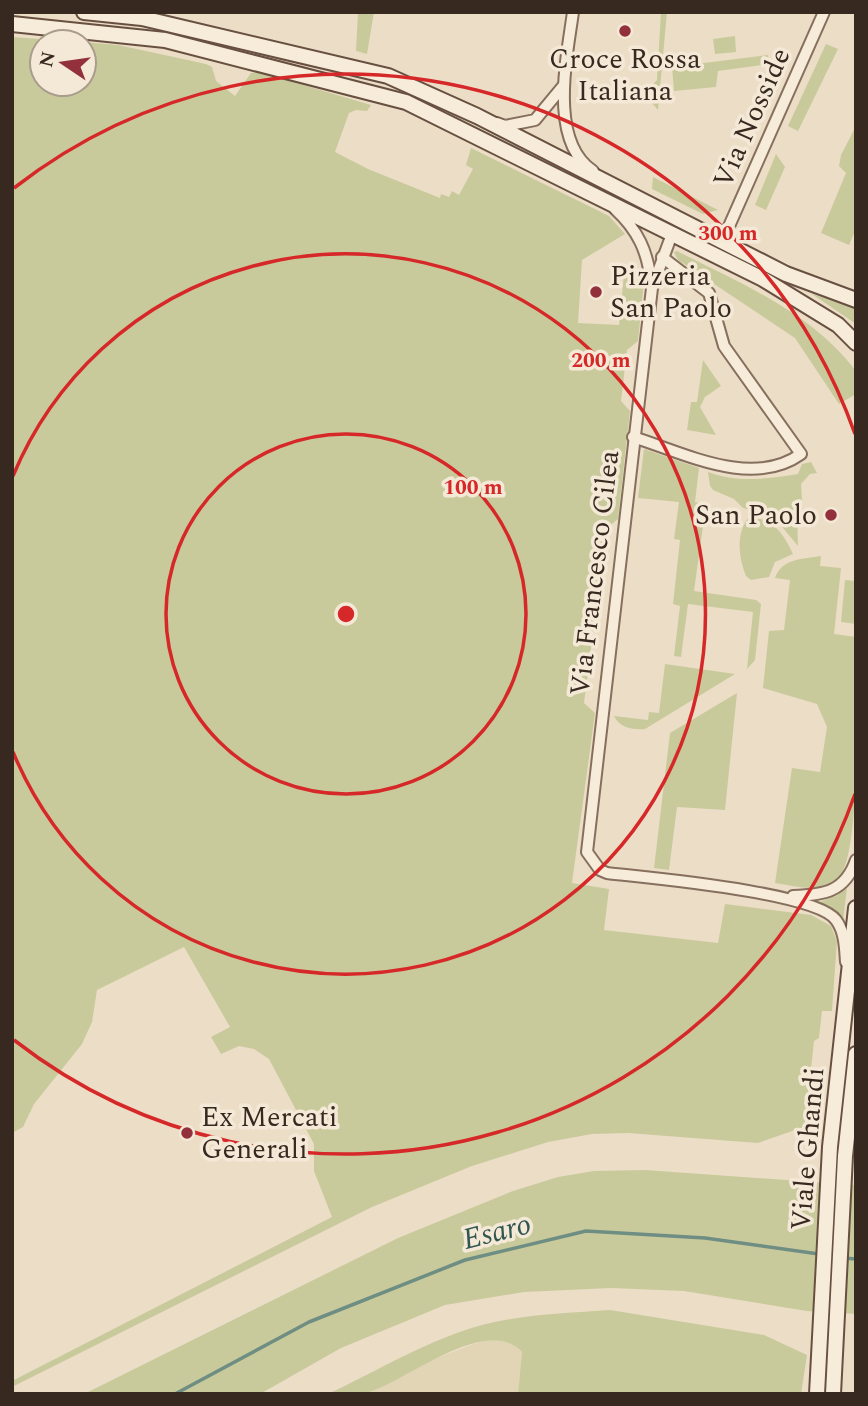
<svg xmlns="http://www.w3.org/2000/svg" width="868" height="1406" font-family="Spectral,serif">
<rect width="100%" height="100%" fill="#ecddc7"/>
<!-- farmland -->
<polygon fill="#e1d5b5" points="490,1338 512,1341 522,1352 518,1394 365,1394 432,1360"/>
<!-- green -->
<g fill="#c9ca9b">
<polygon points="358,12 374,12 367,54 356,51"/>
<polygon points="661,12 667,12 658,110 644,94 657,80"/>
<polygon points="735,36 736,52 715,54 713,39"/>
<polygon points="12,37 84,42 42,42 42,84 84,84 84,42 118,45 206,64 212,67 216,81 235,96 251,73 259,72 371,105 367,111 356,110 349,113 335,152 368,169 440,198 441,194 449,197 452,191 459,195 473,169 466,165 471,148 609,216 625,234 582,260 578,323 619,325 624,274 645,272 638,341 627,350 621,401 630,411 618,519 606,529 584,703 595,713 572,883 609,889 604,930 718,943 725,904 811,915 831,926 837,941 832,1011 822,1011 819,1038 814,1041 806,1116 821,1121 758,1143 628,1133 592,1134 548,1142 472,1166 372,1207 12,1387 12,1381 332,1217 314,1171 314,1144 269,1059 254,1049 239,1046 221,1054 211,1037 230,1027 184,947 97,990 92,1022 82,1044 34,1104 23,1127 12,1133"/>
<polygon points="826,44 838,49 798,131 788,126"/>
<polygon points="768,55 769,64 718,71 716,87 674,91 672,67"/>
<polygon points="856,126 856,229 849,245 821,233 846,173 839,166 841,155"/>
<polygon points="776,154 785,167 766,210 755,205"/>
<polygon points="653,177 718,210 703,214 652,189"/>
<path d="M677,251c65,33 134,61 179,120v23l-17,10 -44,-66 -117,-78 -4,-8z"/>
<polygon points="812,294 856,307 856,324"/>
<polygon points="703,360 721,386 705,397 700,407 716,435 687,430 691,402 697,402"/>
<polygon points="644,449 699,468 695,502 703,504 705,512 694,591 756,600 761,604 755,660 747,669 753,612 688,604 681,657 674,656 680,606 673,604 680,540 674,539 679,502 638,498"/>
<path d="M811,462l6,11 -7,1 -9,10 2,29 -6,1 1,32 -25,-30 -30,-8 -9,-9 -21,-9 -3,-4 -2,-14c29,11 60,7 90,2l4,-10z"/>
<path d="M749,517c25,2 34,16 44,37l-18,8 -6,15 -18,3 -5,-4c-7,-17 -11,-43 3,-59z"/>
<path d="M821,556l-1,10 21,2 -7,66 22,3c0,40 7,222 -19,243 -17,14 -41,6 -62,3l17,-115 28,4 7,-45 -10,-23 -54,-16 6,-57 15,-1 6,-50 -15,-2c7,-20 28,-19 46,-22z"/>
<polygon points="845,580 856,581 856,624 841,622"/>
<path d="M665,664l70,10 -90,55c-13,1 -25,-1 -31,-13l34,4 1,-8 10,1z"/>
<polygon points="737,693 725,810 677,807 669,870 654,868 670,733"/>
<polygon points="847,888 843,921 819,902 836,896"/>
<polygon points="645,1170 856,1185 856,1314 807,1311 684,1291 611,1288 524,1292 445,1305 341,1348 260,1394 84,1394 398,1238 513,1191 558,1177 594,1171"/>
<path d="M610,1310l154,25 43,20 -6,39h-283l4,-42c-36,-39 -116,30 -156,41 -11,3 -27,1 -38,1 51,-24 103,-56 158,-70 40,-10 83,-11 124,-14z"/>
</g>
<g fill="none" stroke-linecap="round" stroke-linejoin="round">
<!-- stream -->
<g stroke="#6f8e83" stroke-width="3.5">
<polyline points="844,1258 856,1259"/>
<polyline points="175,1394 309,1322 465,1260 586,1231 705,1238 819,1254"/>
</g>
<defs>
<g id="street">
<path d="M573,12c-6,45 -25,129 20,159"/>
<polyline points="497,123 505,126 535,120 564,85"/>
<path d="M615,209c23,21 33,43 36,74"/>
<path d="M672,234l-20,54 -65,564 13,18 7,3c42,5 208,19 229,47 9,12 9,28 10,42"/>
<polyline points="722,242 824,12"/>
<path d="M633,437c51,16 119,52 168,17l-77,-108 -15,-53 -47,-36"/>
<path d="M793,896c31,-1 52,-4 63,-36"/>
</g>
<g id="secondary">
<polyline points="84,12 142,18 388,76 477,116 786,274 856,300"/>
<polyline points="12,24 165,40 406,102 763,279 838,325 856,343"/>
<polyline points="817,1394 830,1147 856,908"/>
<polyline points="833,1394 845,1156 856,1054"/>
</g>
</defs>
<!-- street casing -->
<use href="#street" stroke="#866f5d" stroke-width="14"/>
<!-- secondary casing -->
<use href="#secondary" stroke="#685040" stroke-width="18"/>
<!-- street -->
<use href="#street" stroke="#f7ebda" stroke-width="10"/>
<!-- secondary -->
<use href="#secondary" stroke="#f7ebda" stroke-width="14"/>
</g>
<!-- distance rings -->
<g fill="none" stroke="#d62828" stroke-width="3.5">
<circle cx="346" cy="614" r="180"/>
<path d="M13 476A360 360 0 1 1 13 752"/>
<path d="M855 794A540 540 0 0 1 14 1040M14 188A540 540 0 0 1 855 434"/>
</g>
<!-- markers -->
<g fill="#92313c" stroke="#f4e8d6" stroke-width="2.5">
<circle cx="625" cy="31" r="7"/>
<circle cx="596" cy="292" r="7"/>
<circle cx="831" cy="515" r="7"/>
<circle cx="187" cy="1133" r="7"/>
</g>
<g text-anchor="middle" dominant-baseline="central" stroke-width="7" stroke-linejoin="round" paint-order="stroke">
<!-- poi labels -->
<g font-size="28" fill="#382920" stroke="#f4e8d6" text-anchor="start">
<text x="625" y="59" text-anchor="middle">Croce Rossa<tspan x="625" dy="32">Italiana</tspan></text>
<text x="610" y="276">Pizzeria<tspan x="610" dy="32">San Paolo</tspan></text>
<text x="817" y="515" text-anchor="end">San Paolo</text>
<text x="201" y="1117">Ex Mercati<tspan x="201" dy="32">Generali</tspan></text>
</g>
<!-- street labels -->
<g font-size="28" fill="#382920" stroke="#f4e8d6">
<text transform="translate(752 118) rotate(-66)">Via Nosside</text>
<text transform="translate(595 573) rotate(-83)">Via Francesco Cilea</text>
<text transform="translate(808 1149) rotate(-85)">Viale Ghandi</text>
</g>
<!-- water labels -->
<g font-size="30" font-style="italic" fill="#305650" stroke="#f4e8d6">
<text transform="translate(497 1232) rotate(-14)">Esaro</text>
</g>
</g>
<circle cx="346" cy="614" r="10" fill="#d62828" stroke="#f4e8d6" stroke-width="3.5"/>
<g font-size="21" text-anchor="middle" font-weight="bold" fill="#d62828" stroke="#f4e8d6" stroke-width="7" stroke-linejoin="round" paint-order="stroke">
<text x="728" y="240">300 m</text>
<text x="601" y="367">200 m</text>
<text x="473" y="494">100 m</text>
</g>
<!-- border -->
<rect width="868" height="1406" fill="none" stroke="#382920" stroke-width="28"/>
<!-- north arrow -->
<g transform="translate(63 63) rotate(283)"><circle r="33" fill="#f4e8d6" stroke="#a99c8d" stroke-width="2"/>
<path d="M0-5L12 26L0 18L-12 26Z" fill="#92313c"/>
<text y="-10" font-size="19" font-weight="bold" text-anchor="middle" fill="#382920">N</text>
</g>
</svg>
